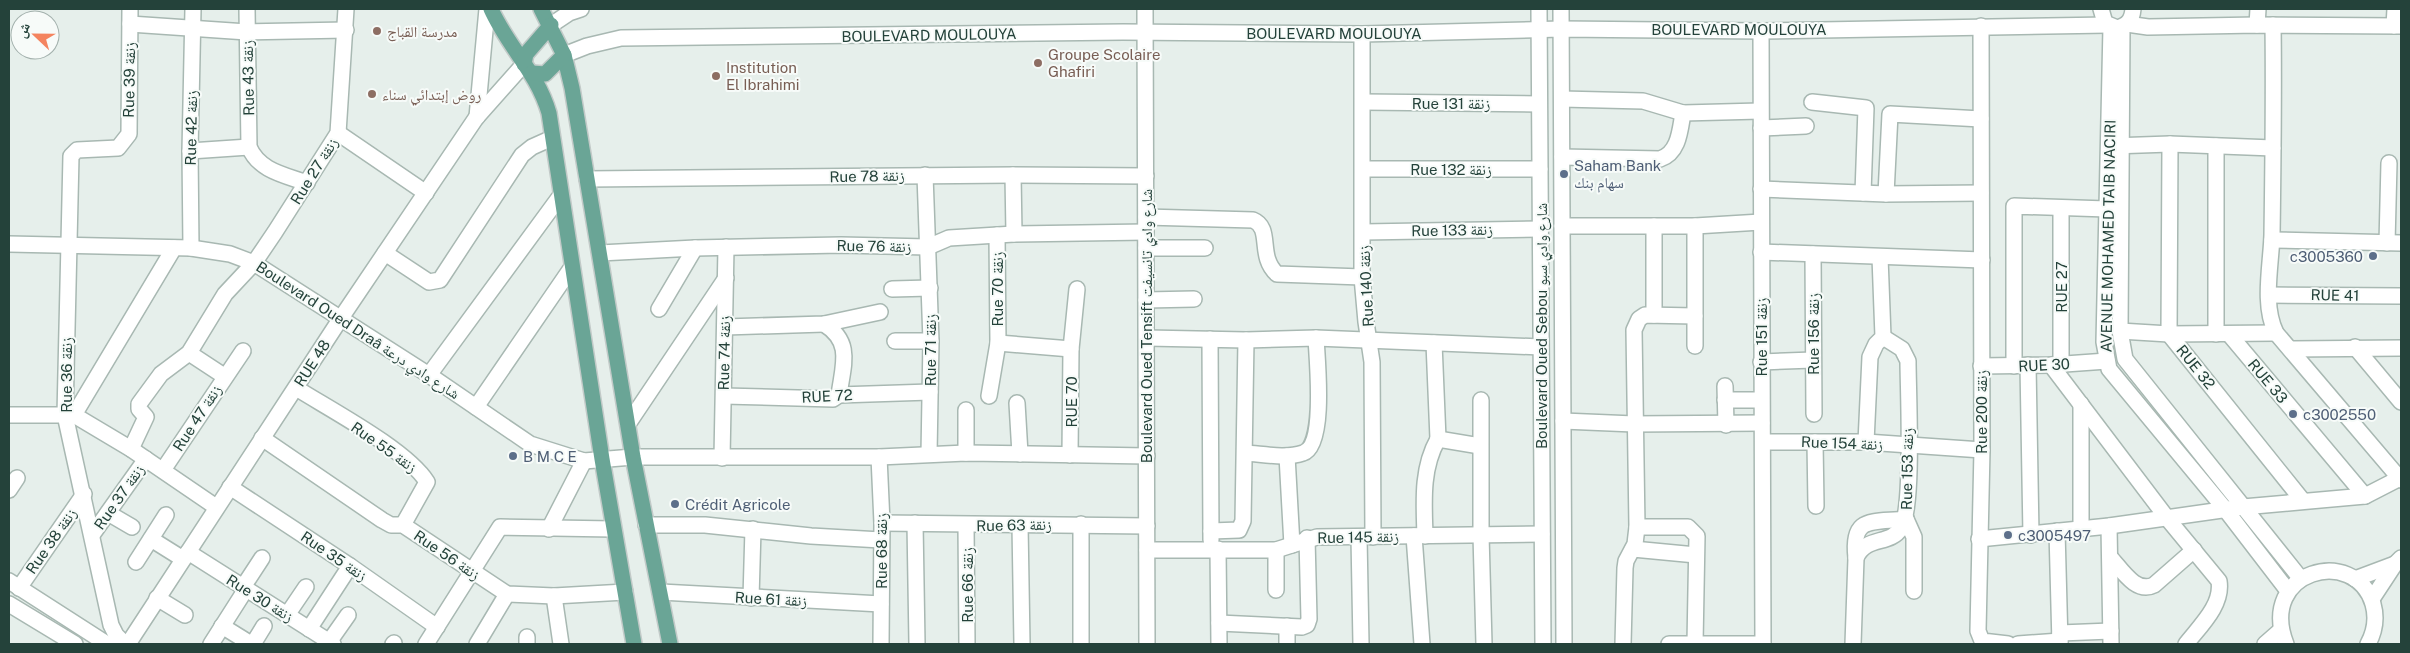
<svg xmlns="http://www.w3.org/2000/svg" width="2410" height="653" font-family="'Public Sans','Noto Naskh Arabic',sans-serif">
<rect width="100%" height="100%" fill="#e6efeb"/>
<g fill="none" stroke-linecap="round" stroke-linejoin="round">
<defs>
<g id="minor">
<path d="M247,9l2,138c10,24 36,28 58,36"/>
<polyline points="1145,9 1147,644"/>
<polyline points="1539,9 1543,644"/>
<polyline points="1561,9 1564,644"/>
<path d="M2101,9l4,14 12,5c11,-3 15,-8 16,-19"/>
<polyline points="130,24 247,32 346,30"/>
<polyline points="2127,24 2148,27 2257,25 2401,26"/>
<polyline points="551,25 569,13 581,9"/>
<polyline points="2257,25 2258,9"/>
<path d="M2273,25c1,70 0,140 -1,210 -1,31 -10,70 4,98l125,147"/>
<polyline points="1981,26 1982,450 1978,631 1982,641 2008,644"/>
<polyline points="2394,26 2395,9"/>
<polyline points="2111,27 2104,342 2109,369 2225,509 2288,591"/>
<polyline points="2122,27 2120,331 2125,359 2301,579"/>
<polyline points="1761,31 1763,644"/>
<polyline points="1362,34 1362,277 1366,322 1372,362 1373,537"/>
<polyline points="564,55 587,46 621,38 1123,32 1362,34 1561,29 1761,31 2108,25"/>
<polyline points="1562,99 1643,101 1683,113 1760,111"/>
<polyline points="1363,102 1539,104"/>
<polyline points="1812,102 1866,108 1863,193"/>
<polyline points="477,117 487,9"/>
<polyline points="1761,128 1806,126"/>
<polyline points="338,133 426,193"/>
<polyline points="2170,144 2169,334 2303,501"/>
<polyline points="2112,146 2170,144 2273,148"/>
<polyline points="190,151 249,147"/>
<path d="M1562,157l98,2c19,-6 20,-29 23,-46"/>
<polyline points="1363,169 1540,169"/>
<polyline points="925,175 931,341 929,454"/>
<polyline points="1013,175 1014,234"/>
<polyline points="587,179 1013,175 1146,176"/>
<polyline points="1761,189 1886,194 1981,193"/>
<polyline points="1886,194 1890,114 1981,119"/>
<path d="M1146,217l107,3c20,8 4,36 24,54l85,3"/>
<polyline points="1562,226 1695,226 1761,222"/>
<polyline points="1363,232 1540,229"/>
<polyline points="2272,240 2401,243"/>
<polyline points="2387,243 2389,163"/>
<polyline points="9,244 191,248 230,254 254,263 429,375 530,444 584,461 633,457 879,457 966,453 1147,456"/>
<polyline points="191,248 190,151 193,9"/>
<polyline points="1146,248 1205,248"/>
<polyline points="1761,252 1982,260"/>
<polyline points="385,253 429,282 440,280 522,155 532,147 552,138"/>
<polyline points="600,253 695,248 841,245 928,247 949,238 1014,234 1146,232"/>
<polyline points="1813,254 1814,414"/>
<polyline points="892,289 930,288"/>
<polyline points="2269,295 2401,296"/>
<polyline points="1146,300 1194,299"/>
<polyline points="659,309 695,248"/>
<polyline points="1654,315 1654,226"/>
<path d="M824,324c29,18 19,41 15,71"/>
<polyline points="725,327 824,324 880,312"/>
<polyline points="2120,331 2169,334 2276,333"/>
<polyline points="2216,334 2216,146"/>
<polyline points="2229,334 2365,496"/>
<polyline points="1147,338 1246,340 1316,338 1541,347"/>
<polyline points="1210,339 1211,540"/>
<polyline points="895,341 931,341"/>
<polyline points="998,343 1071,349"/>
<polyline points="1434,343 1438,439"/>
<polyline points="1695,346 1695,226"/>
<polyline points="2355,347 2401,402"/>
<polyline points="2292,349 2401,348"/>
<polyline points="189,353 224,376"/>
<polyline points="1761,362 1813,360"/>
<polyline points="2028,365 2031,535"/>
<path d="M2051,365l116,153 52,63c4,24 -19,45 -33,63"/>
<polyline points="2061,365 2061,209"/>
<polyline points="1981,366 2051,365 2107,361"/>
<polyline points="2014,366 2014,206 2107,209"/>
<polyline points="429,375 561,195"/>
<polyline points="1725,386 1726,425"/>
<path d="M296,388c35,22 111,62 131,94l-24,43"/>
<polyline points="724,396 833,399 839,395 930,392"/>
<polyline points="989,396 998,343 997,235"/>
<polyline points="1481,400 1481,535 1484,644"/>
<polyline points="1725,400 1761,400"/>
<polyline points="1017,403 1020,454"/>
<polyline points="2081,404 2081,528"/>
<polyline points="476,407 572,267"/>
<polyline points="9,415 74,415 131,449 216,507"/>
<polyline points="74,415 174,248"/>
<polyline points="1563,421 1634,424 1762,423"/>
<polyline points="628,424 726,278"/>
<polyline points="262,438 382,520 391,525 403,525 507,594 554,596 625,592"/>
<polyline points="1438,439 1480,446"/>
<polyline points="1763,442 1866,442 1982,450"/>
<polyline points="1815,442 1816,506"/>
<polyline points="1866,442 1870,357 1876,344 1883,337 1880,257"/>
<polyline points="131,449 146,417 139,409 139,404 161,374 189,353 225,294 254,263 275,232 338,133 346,9"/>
<polyline points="966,453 966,410"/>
<path d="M1245,453c18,1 41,6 58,0 23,-7 14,-94 13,-115"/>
<polyline points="1070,455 1071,349 1077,289"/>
<polyline points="1287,456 1292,545"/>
<polyline points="879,457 882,523 881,644"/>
<polyline points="722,458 726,247"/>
<polyline points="163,470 243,351"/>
<polyline points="230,487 350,566 437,627"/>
<polyline points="9,490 17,478"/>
<polyline points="108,513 132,527"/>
<polyline points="1906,519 1914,537 1914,591"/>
<polyline points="882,523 1147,526"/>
<polyline points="915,523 917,644"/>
<polyline points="1081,524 1081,644"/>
<polyline points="646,525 705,525 811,536 881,540"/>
<polyline points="966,525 967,644"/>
<polyline points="1020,525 1022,644"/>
<polyline points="2109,526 2111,644"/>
<polyline points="1637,527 1688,527 1697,536 1695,643"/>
<polyline points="549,529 584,461"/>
<polyline points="1211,531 1239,530 1243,521 1246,340"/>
<polyline points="2057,531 2060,644"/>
<polyline points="92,535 146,459"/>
<polyline points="1414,536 1422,644"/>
<path d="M1425,536c-1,-33 -4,-67 13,-97"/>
<polyline points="1359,537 1361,644"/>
<polyline points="151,539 183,559"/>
<polyline points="1979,539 2109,526 2243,507 2365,496 2400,478"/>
<polyline points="1218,549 1219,644"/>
<polyline points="1633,549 1696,555"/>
<polyline points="1147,550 1276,550 1317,537 1542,534"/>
<polyline points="188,552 333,644"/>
<path d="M2110,557c12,13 26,37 44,28l40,-35"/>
<path d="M1856,558c-5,-43 16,-35 50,-39"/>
<polyline points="136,562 166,515"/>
<polyline points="2355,579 2395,564"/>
<polyline points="9,581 107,644"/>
<polyline points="243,587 262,558"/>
<polyline points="19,588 84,494"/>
<polyline points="1276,590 1276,550"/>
<polyline points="661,592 881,604"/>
<polyline points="554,596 561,644"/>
<polyline points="157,598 185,615"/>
<polyline points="751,598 753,529"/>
<polyline points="2372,599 2395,564 2401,558"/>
<polyline points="9,604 75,644"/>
<polyline points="287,615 306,587"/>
<polyline points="1219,623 1302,627 1307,625 1309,619 1307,538"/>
<polyline points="222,626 251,644"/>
<polyline points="1287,626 1287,644"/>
<polyline points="309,629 350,566"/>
<polyline points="2060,633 2111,631"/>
<polyline points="527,637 527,644"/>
<polyline points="329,642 348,615"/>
<polyline points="125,644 116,635 111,625 65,415 71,156 77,150 118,148 129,134 130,9"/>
<polyline points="128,644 341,318 476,118 524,64"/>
<polyline points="211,644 246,589"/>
<polyline points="253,644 264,626"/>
<polyline points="393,644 394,643"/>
<polyline points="426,644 500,527 613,529"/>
<polyline points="477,644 507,594"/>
<polyline points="1623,644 1625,568 1626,561 1635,544 1637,527 1634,330 1639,319 1645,315 1695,316"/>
<polyline points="1669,644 1763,644"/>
<path d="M1853,644l3,-86c10,-23 34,-12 45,-30 13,-20 7,-137 7,-167l-6,-12 -19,-12"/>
<polyline points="2018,644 2060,641"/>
<polyline points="2265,644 2281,630"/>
<path d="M2286,644c-29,-74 69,-99 87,-40 4,14 2,27 -5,40"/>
</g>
<g id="major">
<path d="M491,9c17,38 46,63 58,104l53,346 32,185"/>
<polyline points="541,9 564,55 572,88 633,457 670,644"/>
<polyline points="524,64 526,54 551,25"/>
<polyline points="532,73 545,74 564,55"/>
</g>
</defs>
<!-- minor casing -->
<use href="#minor" stroke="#a8b8b2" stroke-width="18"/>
<!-- major casing -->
<use href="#major" stroke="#c2cac8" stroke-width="18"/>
<!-- minor -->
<use href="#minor" stroke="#fff" stroke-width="15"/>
<!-- major -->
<use href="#major" stroke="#6aa596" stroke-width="15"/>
</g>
<!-- markers -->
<g fill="#8d6e63" stroke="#f7fbf9" stroke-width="2">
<circle cx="377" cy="31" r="5"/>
<circle cx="1038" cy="63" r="5"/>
<circle cx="716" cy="76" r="5"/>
<circle cx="372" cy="94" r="5"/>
</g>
<g fill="#5c6f8a" stroke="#f7fbf9" stroke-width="2">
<circle cx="1564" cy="174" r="5"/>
<circle cx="2373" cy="256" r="5"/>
<circle cx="2293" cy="414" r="5"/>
<circle cx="513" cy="456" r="5"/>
<circle cx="675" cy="504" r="5"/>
<circle cx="2008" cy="535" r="5"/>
</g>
<g text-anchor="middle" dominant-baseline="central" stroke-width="4" stroke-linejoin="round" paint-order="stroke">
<!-- street labels -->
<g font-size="15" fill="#24423a" stroke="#f7fbf9">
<text x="1739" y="29">BOULEVARD MOULOUYA</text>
<text x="1334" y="33">BOULEVARD MOULOUYA</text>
<text transform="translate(929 35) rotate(-1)">BOULEVARD MOULOUYA</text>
<text transform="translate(248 78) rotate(-91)">Rue 43 زنقة</text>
<text transform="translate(129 80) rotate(-89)">Rue 39 زنقة</text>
<text x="1451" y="103">Rue 131 زنقة</text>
<text transform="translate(191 128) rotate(-89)">Rue 42 زنقة</text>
<text x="1451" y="169">Rue 132 زنقة</text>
<text transform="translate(314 171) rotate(-58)">Rue 27 زنقة</text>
<text transform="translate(867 176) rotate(-1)">Rue 78 زنقة</text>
<text transform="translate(1452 230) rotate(-1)">Rue 133 زنقة</text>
<text transform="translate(2108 236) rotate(-89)">AVENUE MOHAMED TAIB NACIRI</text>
<text transform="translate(874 246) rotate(1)">Rue 76 زنقة</text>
<text transform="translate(1366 286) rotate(-93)">Rue 140 زنقة</text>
<text transform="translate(2061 287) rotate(-90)">RUE 27</text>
<text transform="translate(997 289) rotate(-90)">Rue 70 زنقة</text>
<text transform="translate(2335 295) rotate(1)">RUE 41</text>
<text transform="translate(1146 326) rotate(-90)">Boulevard Oued Tensift شارع وادي تانسيفت</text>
<text transform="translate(1541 326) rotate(-90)">Boulevard Oued Sebou شارع وادي سبو</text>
<text transform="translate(358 330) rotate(33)">Boulevard Oued Draâ شارع وادي درعة</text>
<text transform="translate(1813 334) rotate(-90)">Rue 156 زنقة</text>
<text transform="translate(1761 337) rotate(-90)">Rue 151 زنقة</text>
<text transform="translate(930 350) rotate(-90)">Rue 71 زنقة</text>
<text transform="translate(724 353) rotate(-89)">Rue 74 زنقة</text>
<text transform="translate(312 363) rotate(-57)">RUE 48</text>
<text transform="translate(2044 365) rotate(-3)">RUE 30</text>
<text transform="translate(2196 367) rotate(51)">RUE 32</text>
<text transform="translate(66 375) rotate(-90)">Rue 36 زنقة</text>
<text transform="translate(2268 381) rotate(50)">RUE 33</text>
<text transform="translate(827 396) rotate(-3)">RUE 72</text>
<text transform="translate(1071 402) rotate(-90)">RUE 70</text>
<text transform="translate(1981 412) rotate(-90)">Rue 200 زنقة</text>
<text transform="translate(197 418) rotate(-57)">Rue 47 زنقة</text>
<text transform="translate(1842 443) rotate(2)">Rue 154 زنقة</text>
<text transform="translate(384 447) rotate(35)">Rue 55 زنقة</text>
<text transform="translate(1907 469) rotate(-89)">Rue 153 زنقة</text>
<text transform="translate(119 497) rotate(-55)">Rue 37 زنقة</text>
<text transform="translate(1014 525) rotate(-1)">Rue 63 زنقة</text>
<text transform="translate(1358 537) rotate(-1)">Rue 145 زنقة</text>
<text transform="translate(51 541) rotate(-55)">Rue 38 زنقة</text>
<text transform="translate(881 551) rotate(-90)">Rue 68 زنقة</text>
<text transform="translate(447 555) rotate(34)">Rue 56 زنقة</text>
<text transform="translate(334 556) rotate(34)">Rue 35 زنقة</text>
<text transform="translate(967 585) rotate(-90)">Rue 66 زنقة</text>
<text transform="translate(260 598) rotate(32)">Rue 30 زنقة</text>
<text transform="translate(771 599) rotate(3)">Rue 61 زنقة</text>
</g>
<!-- education labels -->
<g font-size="15" fill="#785e54" stroke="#f7fbf9" text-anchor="start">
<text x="387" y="31">مدرسة القباج</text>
<text x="1048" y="54">Groupe Scolaire<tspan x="1048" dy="17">Ghafiri</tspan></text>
<text x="726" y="67">Institution<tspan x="726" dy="17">El Ibrahimi</tspan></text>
<text x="382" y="94">روض إبتدائي سناء</text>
</g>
<!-- service labels -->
<g font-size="15" fill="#4e5e75" stroke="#f7fbf9" text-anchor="start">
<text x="1574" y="165">Saham Bank<tspan x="1574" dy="17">سهام بنك</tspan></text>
<text x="2363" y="256" text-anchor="end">c3005360</text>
<text x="2303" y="414">c3002550</text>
<text x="523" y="456">B M C E</text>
<text x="685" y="504">Crédit Agricole</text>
<text x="2018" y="535">c3005497</text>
</g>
</g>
<!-- border -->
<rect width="2410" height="653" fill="none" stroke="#24423a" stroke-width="20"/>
<!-- north arrow -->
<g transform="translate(35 35) rotate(292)"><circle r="24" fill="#f7fbf9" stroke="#a3b1ad"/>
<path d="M0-4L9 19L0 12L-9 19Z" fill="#f4845f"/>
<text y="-8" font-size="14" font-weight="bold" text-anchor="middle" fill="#24423a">ش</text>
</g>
</svg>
